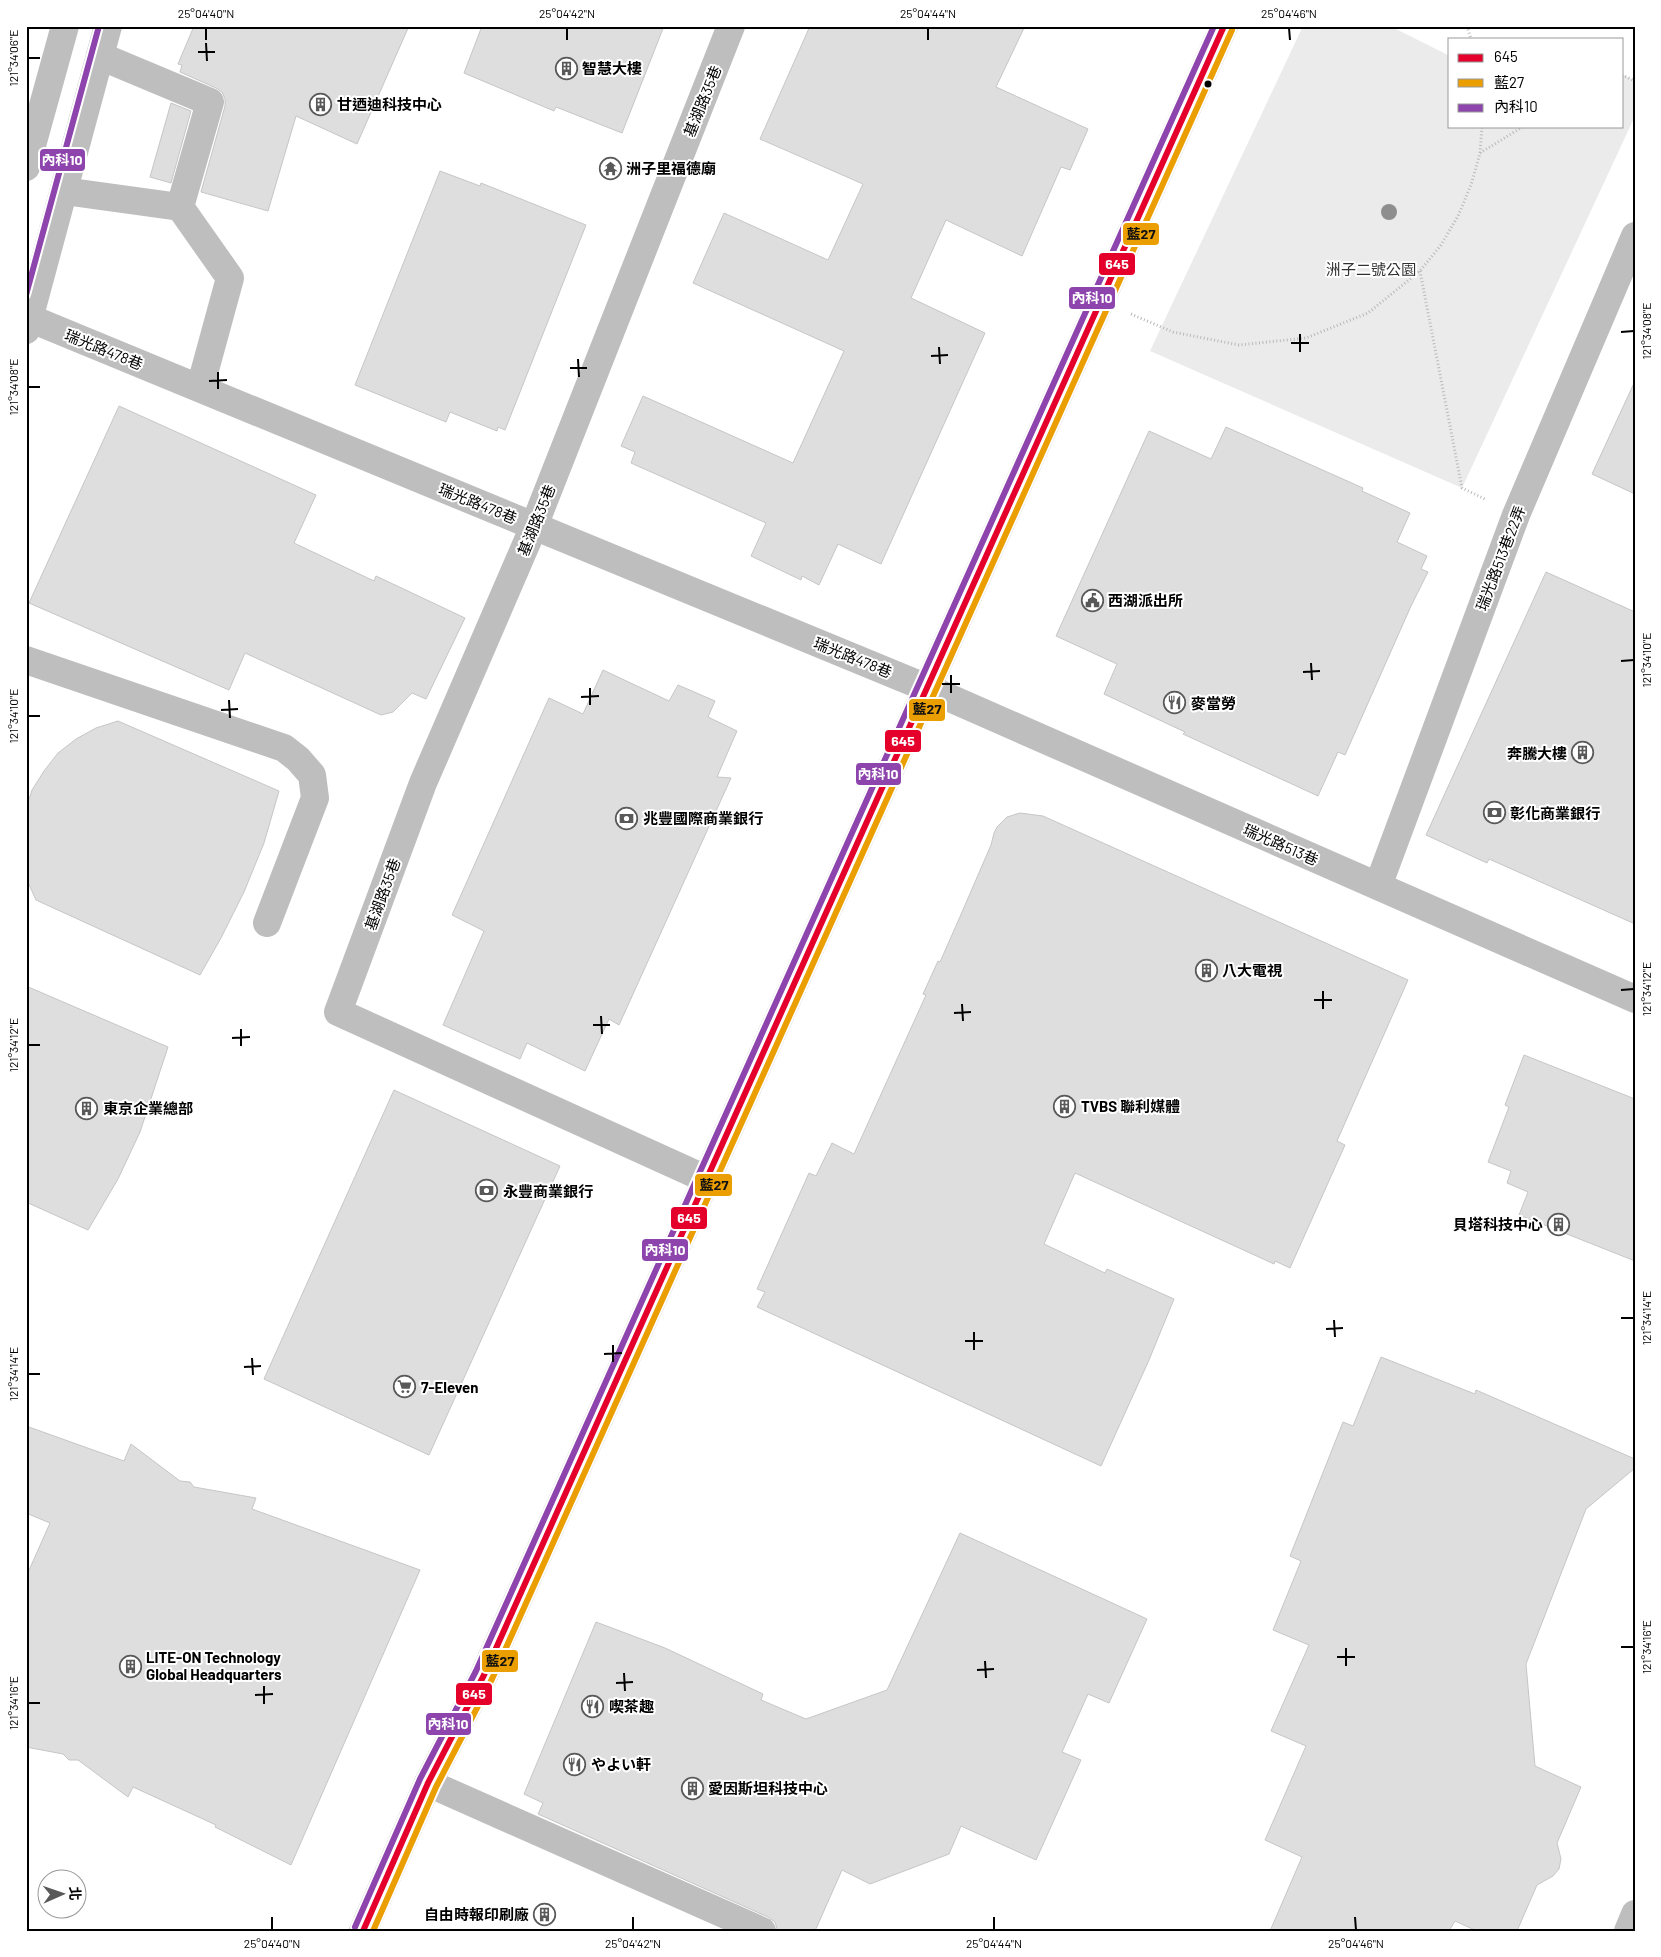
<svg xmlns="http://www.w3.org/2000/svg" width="1661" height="1957" font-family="Barlow,'Noto Sans TC','Noto Sans JP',sans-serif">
<rect width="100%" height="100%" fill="#fff"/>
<!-- green -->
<polygon fill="#ebebeb" points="1303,26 1390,26 1450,56 1450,126 1622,126 1622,74 1635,81 1635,116 1462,488 1150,351"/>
<!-- building -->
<g fill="#dedede" stroke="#c6c6c6">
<polygon points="194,26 409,26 357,144 296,116 268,211 201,192 225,106 225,99 222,92 216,88 180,72 182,65 178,64"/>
<polygon points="482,26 664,26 622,133 556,107 554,111 464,73"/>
<polygon points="810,26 1025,26 996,87 1088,129 1070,170 1061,167 1022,256 946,220 911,298 985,333 881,564 838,544 819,585 802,576 801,580 751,556 766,523 631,463 635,452 621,446 643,396 793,463 844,351 693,283 724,213 828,260 863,184 760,139"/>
<polygon points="171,103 191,111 171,183 150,177"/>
<polygon points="440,171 480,186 481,183 586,225 505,430 498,427 497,431 450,412 446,422 355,385"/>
<polygon points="1635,381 1635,494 1592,474"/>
<polygon points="119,406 316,495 294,543 374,581 376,576 465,618 426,699 412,693 393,712 381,715 245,653 229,690 29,603"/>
<polygon points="1226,427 1363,488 1362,491 1410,513 1397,542 1427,556 1421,569 1428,572 1411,606 1345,755 1338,752 1318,796 1183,734 1185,732 1104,694 1117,664 1056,636 1149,431 1211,459"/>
<polygon points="1546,572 1635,612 1635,924 1489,859 1487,863 1426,835"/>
<polygon points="603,670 669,701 678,685 715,701 708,717 737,731 717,777 731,778 619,1025 609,1019 585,1071 527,1043 520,1059 443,1025 484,931 452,915 549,698 583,714"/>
<polygon points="118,721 279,791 264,843 244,892 221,938 200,975 36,900 26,878 26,809 32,790 44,771 58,753 76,739 96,728"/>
<polygon points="1020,813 1043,816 1408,980 1337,1141 1345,1145 1290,1268 1275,1261 1274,1264 1075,1173 1044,1244 1105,1273 1107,1269 1174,1299 1149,1360 1101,1466 757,1307 765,1292 757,1289 809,1173 816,1176 832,1143 854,1154 926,995 923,994 938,961 940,962 959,919 991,845 994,833 997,827 1007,817"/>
<polygon points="26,986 168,1047 140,1132 118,1179 88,1230 26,1202"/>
<polygon points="1524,1055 1635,1099 1635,1261 1519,1215 1528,1192 1507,1183 1511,1171 1488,1162 1509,1107 1505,1105"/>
<polygon points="394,1090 560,1166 429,1455 264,1379"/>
<polygon points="1381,1357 1475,1394 1476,1390 1635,1459 1635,1468 1586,1509 1526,1664 1535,1766 1581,1787 1557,1843 1561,1859 1559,1869 1553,1876 1537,1885 1517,1931 1477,1931 1455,1921 1449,1931 1270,1931 1302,1857 1265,1840 1306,1746 1271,1731 1309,1645 1273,1630 1301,1561 1290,1556 1343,1422 1353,1426"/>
<polygon points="26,1426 124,1461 131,1444 180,1481 190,1482 194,1487 256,1498 252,1509 420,1570 291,1865 215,1827 216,1825 133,1787 128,1797 78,1760 69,1760 63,1754 26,1747 26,1577 50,1523 26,1513"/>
<polygon points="960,1533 1147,1619 1109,1703 1088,1694 1062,1752 1081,1760 1036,1860 961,1826 949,1854 870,1884 842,1870 815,1931 781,1931 777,1929 775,1922 768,1917 538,1814 543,1803 524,1794 596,1622 665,1648 763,1694 761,1700 806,1719 887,1690"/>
</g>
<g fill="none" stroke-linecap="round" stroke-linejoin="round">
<!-- path -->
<g stroke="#b9b9b9" stroke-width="3" stroke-dasharray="1 2.5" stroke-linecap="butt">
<polyline points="1467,26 1471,39"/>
<polyline points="1622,75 1635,81"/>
<polyline points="1480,153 1524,126"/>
<polyline points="1420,271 1462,488 1485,499"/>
<polyline points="1131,314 1173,332 1239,345 1306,338 1368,313 1420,271 1441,245 1458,216 1471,185 1480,153 1482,126"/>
</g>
<!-- minor -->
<g stroke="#bebebe" stroke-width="28">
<polyline points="64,191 180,207 210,102 100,56"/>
<polyline points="180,207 230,278 200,388"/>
<polyline points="29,318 927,688 1635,999"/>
<polyline points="26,330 108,26"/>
<polyline points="26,660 284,748 298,759 312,775 315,798 267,923"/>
<polyline points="1378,886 1516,515 1635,236"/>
<polyline points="706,1179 338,1012 423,783 534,526 731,26"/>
<polyline points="428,1783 762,1931"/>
<polyline points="363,1931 428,1783 484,1675 1224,26"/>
<polyline points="1628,1931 1635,1914"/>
</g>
<!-- major -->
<polyline stroke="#bebebe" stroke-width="28" points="26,315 29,318"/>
<!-- highway -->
<polyline stroke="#bebebe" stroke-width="28" points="26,167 65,26"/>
<defs>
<polyline id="bus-1" points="363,1931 428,1783 484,1675 1224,26"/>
<polyline id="bus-2" points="373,1931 436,1787 492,1679 1232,30"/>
<g id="bus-3">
<polyline points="26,295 99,26"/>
<polyline points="355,1927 420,1779 476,1671 1214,26"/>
</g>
</defs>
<!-- bus-1 casing -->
<use href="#bus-1" stroke="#fff" stroke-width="10"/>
<!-- bus-2 casing -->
<use href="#bus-2" stroke="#fff" stroke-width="10"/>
<!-- bus-3 casing -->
<use href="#bus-3" stroke="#fff" stroke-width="10"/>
<!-- bus-1 -->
<use href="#bus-1" stroke="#e4002b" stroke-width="6"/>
<!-- bus-2 -->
<use href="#bus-2" stroke="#eb9e00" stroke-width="6"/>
<!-- bus-3 -->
<use href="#bus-3" stroke="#8e44ad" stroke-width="6"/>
</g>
<!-- trees -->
<circle fill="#8e8e8e" cx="1389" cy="212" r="8"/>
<!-- ticks -->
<path fill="none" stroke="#000" stroke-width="2" d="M206,28v12M567,28v12M928,28v12M1289,28l1,12M206,43l1,18M198,52h17M28,58h12M1621,332l13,-1M1300,334v18M1291,343h18M939,347l1,17M931,356l17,-1M578,359l1,18M570,368h17M218,372v17M209,381l18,-1M28,387h12M1621,661l13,-1M1311,663l1,17M1303,672l17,-1M951,675v18M942,684h18M590,688v17M581,697l18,-1M229,700l1,18M221,710l17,-1M28,716h12M1621,990l13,-1M1323,991v18M1314,1000h18M962,1004l1,17M954,1013l17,-1M601,1016l1,18M593,1025h17M241,1029v17M232,1038l18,-1M28,1045h12M1621,1318h13M1334,1320l1,17M1326,1329l17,-1M974,1332v18M965,1341h18M613,1345v17M604,1354l18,-1M252,1358l1,17M244,1367l17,-1M28,1374h12M1621,1647h13M1346,1648v18M1337,1657h18M985,1661l1,17M977,1670l17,-1M624,1673l1,18M616,1683l17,-1M264,1686v18M255,1695l18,-1M28,1703h12M272,1917v13M633,1917v13M994,1917v13M1355,1917l1,13"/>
<!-- icons -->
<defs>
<symbol id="building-ring" viewBox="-11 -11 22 22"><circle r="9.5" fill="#fff" stroke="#595959" stroke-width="1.5"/><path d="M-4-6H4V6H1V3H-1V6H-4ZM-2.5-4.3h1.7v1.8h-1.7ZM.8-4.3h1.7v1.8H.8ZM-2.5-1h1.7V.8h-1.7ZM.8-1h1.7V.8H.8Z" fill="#595959"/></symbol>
<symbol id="temple-ring" viewBox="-11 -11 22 22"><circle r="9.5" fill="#fff" stroke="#595959" stroke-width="1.5"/><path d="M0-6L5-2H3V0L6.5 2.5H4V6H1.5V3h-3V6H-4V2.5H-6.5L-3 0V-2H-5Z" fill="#595959"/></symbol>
<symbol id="civic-ring" viewBox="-11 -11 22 22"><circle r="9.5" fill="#fff" stroke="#595959" stroke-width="1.5"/><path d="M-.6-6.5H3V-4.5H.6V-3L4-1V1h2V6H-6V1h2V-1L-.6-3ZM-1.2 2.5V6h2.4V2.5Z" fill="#595959"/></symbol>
<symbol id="restaurant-ring" viewBox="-11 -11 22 22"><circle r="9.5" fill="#fff" stroke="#595959" stroke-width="1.5"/><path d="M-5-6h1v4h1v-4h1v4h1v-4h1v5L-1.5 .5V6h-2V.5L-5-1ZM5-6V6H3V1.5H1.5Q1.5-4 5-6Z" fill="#595959"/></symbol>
<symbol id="bank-ring" viewBox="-11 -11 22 22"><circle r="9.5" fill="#fff" stroke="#595959" stroke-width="1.5"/><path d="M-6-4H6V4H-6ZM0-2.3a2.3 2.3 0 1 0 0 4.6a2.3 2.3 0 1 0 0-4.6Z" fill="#595959"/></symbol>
<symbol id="supermarket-ring" viewBox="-11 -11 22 22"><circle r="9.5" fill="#fff" stroke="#595959" stroke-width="1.5"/><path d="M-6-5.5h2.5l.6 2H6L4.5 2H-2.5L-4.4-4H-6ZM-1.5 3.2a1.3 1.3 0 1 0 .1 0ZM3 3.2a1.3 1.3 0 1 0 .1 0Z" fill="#595959"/></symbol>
</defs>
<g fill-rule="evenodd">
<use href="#building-ring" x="554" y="56" width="25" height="25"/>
<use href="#building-ring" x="308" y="92" width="25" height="25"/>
<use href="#temple-ring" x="598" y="156" width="25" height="25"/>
<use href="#civic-ring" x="1080" y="588" width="25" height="25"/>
<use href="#restaurant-ring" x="1162" y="690" width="25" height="25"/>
<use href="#building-ring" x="1570" y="740" width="25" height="25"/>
<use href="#bank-ring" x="1482" y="800" width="25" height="25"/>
<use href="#bank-ring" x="614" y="806" width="25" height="25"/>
<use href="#building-ring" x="1194" y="958" width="25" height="25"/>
<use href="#building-ring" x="1052" y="1094" width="25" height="25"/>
<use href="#building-ring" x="74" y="1096" width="25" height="25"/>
<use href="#bank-ring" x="474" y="1178" width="25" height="25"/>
<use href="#building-ring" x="1546" y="1212" width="25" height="25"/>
<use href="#supermarket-ring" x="392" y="1374" width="25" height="25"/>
<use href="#building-ring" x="118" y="1654" width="25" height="25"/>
<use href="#restaurant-ring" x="580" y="1694" width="25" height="25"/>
<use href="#restaurant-ring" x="562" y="1752" width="25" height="25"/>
<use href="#building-ring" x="680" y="1776" width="25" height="25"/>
<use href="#building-ring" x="532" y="1902" width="25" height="25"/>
</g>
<!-- markers -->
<circle fill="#000" stroke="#fff" stroke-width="2" cx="1208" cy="84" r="4.5"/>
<g text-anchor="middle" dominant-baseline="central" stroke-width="4" stroke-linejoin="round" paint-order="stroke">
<!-- poi labels -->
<g font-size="15" font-weight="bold" fill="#000" stroke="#fff" text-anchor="start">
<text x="582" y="68">智慧大樓</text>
<text x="337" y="104">甘迺迪科技中心</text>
<text x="626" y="168">洲子里福德廟</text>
<text x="1108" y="600">西湖派出所</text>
<text x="1191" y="703">麥當勞</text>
<text x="1567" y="753" text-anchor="end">奔騰大樓</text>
<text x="1510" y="813">彰化商業銀行</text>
<text x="643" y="818">兆豐國際商業銀行</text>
<text x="1222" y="970">八大電視</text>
<text x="1081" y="1106">TVBS 聯利媒體</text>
<text x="103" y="1108">東京企業總部</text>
<text x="503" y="1191">永豐商業銀行</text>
<text x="1543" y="1224" text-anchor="end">貝塔科技中心</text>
<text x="421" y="1387">7-Eleven</text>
<text x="146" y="1657">LITE-ON Technology<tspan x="146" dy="17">Global Headquarters</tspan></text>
<text x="609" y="1706">喫茶趣</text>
<text x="591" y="1764">やよい軒</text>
<text x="708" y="1788">愛因斯坦科技中心</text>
<text x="529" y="1914" text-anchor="end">自由時報印刷廠</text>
</g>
<!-- street labels -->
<g font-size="15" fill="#000" stroke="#fff">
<text transform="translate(702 101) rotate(-68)">基湖路35巷</text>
<text transform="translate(104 349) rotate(22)">瑞光路478巷</text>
<text transform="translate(478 503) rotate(22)">瑞光路478巷</text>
<text transform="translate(536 520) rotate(-68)">基湖路35巷</text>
<text transform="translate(1500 558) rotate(-69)">瑞光路513巷22弄</text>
<text transform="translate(853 657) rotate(22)">瑞光路478巷</text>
<text transform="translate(1281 844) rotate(24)">瑞光路513巷</text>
<text transform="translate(382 894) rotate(-70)">基湖路35巷</text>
</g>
<!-- park labels -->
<g font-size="15" fill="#313131" stroke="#fff">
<text x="1371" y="269">洲子二號公園</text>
</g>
</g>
<g stroke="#fff" stroke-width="2">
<rect x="39" y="148" width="47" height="24" rx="5" fill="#8e44ad"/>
<rect x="1122" y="222" width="38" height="24" rx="5" fill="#eb9e00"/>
<rect x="1098" y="252" width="38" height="24" rx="5" fill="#e4002b"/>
<rect x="1068" y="286" width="48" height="24" rx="5" fill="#8e44ad"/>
<rect x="908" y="698" width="38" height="24" rx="5" fill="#eb9e00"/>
<rect x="884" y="729" width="38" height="24" rx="5" fill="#e4002b"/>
<rect x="855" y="762" width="47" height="24" rx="5" fill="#8e44ad"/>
<rect x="694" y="1173" width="39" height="24" rx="5" fill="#eb9e00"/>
<rect x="670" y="1206" width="38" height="24" rx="5" fill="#e4002b"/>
<rect x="641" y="1238" width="48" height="24" rx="5" fill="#8e44ad"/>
<rect x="481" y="1649" width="38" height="24" rx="5" fill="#eb9e00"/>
<rect x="455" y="1682" width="38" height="24" rx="5" fill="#e4002b"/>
<rect x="425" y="1712" width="47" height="24" rx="5" fill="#8e44ad"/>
</g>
<g font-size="14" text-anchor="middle" font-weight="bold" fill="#fff">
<text x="62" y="165">內科10</text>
<text x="1117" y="269">645</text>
<text x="1092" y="303">內科10</text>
<text x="903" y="746">645</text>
<text x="878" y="779">內科10</text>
<text x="689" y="1223">645</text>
<text x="665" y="1255">內科10</text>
<text x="474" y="1699">645</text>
<text x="448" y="1729">內科10</text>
</g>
<g font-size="14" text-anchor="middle" font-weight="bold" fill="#111">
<text x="1141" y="239">藍27</text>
<text x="927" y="714">藍27</text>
<text x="714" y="1190">藍27</text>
<text x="500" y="1666">藍27</text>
</g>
<!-- border -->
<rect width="1661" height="1957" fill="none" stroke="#ffffff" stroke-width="55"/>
<!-- legend -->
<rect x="1448" y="38" width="175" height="90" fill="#ffffff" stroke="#999999"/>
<rect x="1458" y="54" width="25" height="8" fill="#e4002b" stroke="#999999"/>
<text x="1494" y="62" font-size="15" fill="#000000">645</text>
<rect x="1458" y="79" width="25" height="8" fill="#eb9e00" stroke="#999999"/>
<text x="1494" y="88" font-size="15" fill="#000000">藍27</text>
<rect x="1458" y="104" width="25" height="8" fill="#8e44ad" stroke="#999999"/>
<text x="1494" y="112" font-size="15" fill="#000000">內科10</text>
<!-- north arrow -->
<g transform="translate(62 1894) rotate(88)"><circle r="24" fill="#ffffff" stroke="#999999"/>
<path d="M0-4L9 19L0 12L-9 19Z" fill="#595959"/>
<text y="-8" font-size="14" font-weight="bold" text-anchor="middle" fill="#000000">北</text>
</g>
<rect x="28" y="28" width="1606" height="1902" fill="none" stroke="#000" stroke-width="2"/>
<g font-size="12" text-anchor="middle" fill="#000">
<text x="206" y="18">25°04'40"N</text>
<text x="567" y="18">25°04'42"N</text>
<text x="928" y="18">25°04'44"N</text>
<text x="1289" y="18">25°04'46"N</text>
<text transform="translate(14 58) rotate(-90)" y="4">121°34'06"E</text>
<text transform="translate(1647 331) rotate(-90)" y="4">121°34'08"E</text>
<text transform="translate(14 387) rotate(-90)" y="4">121°34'08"E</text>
<text transform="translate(1647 660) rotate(-90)" y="4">121°34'10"E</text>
<text transform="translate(14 716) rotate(-90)" y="4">121°34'10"E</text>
<text transform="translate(1647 989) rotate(-90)" y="4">121°34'12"E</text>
<text transform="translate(14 1045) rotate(-90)" y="4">121°34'12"E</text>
<text transform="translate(1647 1318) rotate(-90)" y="4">121°34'14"E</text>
<text transform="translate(14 1374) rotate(-90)" y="4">121°34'14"E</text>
<text transform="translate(1647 1647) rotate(-90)" y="4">121°34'16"E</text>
<text transform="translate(14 1703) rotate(-90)" y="4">121°34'16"E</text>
<text x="272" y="1948">25°04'40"N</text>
<text x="633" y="1948">25°04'42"N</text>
<text x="994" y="1948">25°04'44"N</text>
<text x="1356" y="1948">25°04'46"N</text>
</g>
</svg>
